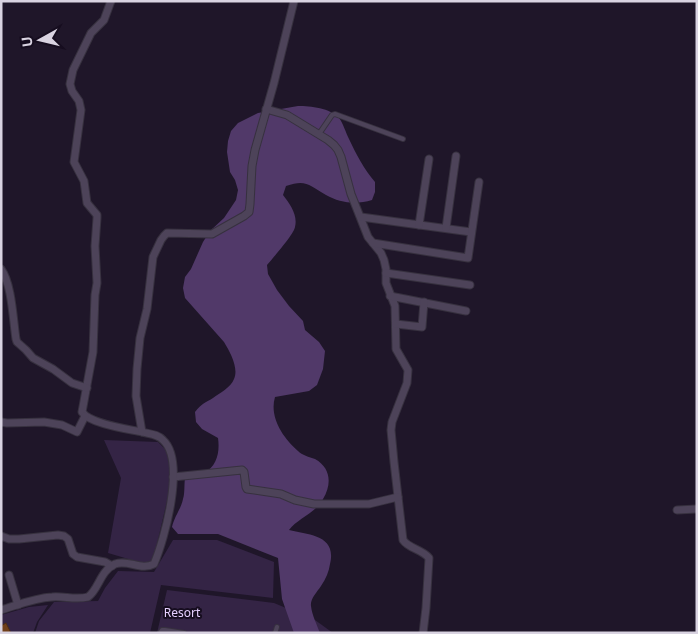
<svg xmlns="http://www.w3.org/2000/svg" width="698" height="634" font-family="'Noto Sans',sans-serif">
<rect width="100%" height="100%" fill="#1f1629"/>
<!-- green -->
<g fill="#342445">
<polygon points="104,440 158,442 168,452 171,484 153,561 142,563 108,553 121,478"/>
<polygon points="173,540 217,540 274,562 273,598 161,585 150,633 35,633 39,621 54,602 98,601 105,588 118,571 154,572"/>
<polygon points="167,590 274,603 315,620 333,633 157,633"/>
<polygon points="48,605 37,622 33,633 1,633 1,615 29,607"/>
</g>
<!-- forest -->
<path fill="#513969" d="M298,106c13,0 32,2 41,12 4,5 7,15 10,21 7,15 15,30 26,43v10l-3,8c-16,5 -32,3 -46,-5 -17,-10 -20,-16 -40,-9l-3,9c7,9 15,20 12,32 -1,7 -22,31 -28,38l1,9 9,16 12,16 14,15 2,9 14,12 6,9 -2,18 -6,16 -8,6 -34,6c-6,20 8,41 23,54 4,4 11,6 17,8 16,9 17,25 8,40 -7,14 -25,19 -34,31 20,5 48,5 41,34 -1,7 -4,15 -9,22 -4,6 -11,13 -10,20 1,9 6,19 9,27h-26l-12,-34 -4,-41 -60,-24h-40l-6,-7c3,-12 9,-18 11,-28 2,-6 1,-14 2,-21 6,-1 13,-3 19,-5 13,-7 16,-21 14,-35l-16,-9 -6,-7 -1,-10c7,-9 10,-9 18,-14 7,-5 18,-11 21,-19 5,-11 -4,-27 -10,-37l-39,-44 -2,-10 2,-11 6,-8 12,-27 7,-11 14,-13 12,-18 2,-10 -3,-10 -5,-8 -3,-20 1,-11 3,-10 7,-8 20,-10z"/>
<!-- building -->
<polygon fill="#703f1b" stroke="#4e2c13" points="6,623 11,633 1,633 1,626"/>
<g fill="none" stroke-linecap="round" stroke-linejoin="round">
<defs>
<g id="lane">
<polyline points="319,134 332,115 335,114 403,139"/>
<polyline points="160,633 162,630 165,630 184,633"/>
<polyline points="275,633 277,627"/>
</g>
<g id="street">
<path d="M111,1l-7,19 -13,13 -18,37 -3,14 2,7 7,10 2,9 -7,52 10,19 3,22 10,12v3l-2,28 2,37 -2,12 -2,57 -11,60c8,12 46,17 60,20"/>
<path d="M266,109l21,6 41,25 6,5 4,5 3,7 10,37 17,43 13,16 3,7 2,9v14l9,23 1,43 12,21 -1,13 -15,39 -1,8 3,32 9,78c6,9 19,9 26,18l-3,50 -3,25"/>
<polyline points="361,217 471,232"/>
<polyline points="419,225 429,159"/>
<polyline points="446,228 456,156"/>
<polyline points="373,243 468,258 479,182"/>
<path d="M1,269c11,15 12,51 15,70l1,3 9,8 7,8 20,11 19,14 15,5"/>
<polyline points="386,273 470,285"/>
<polyline points="390,296 466,311"/>
<polyline points="396,324 422,327 424,302"/>
<polyline points="1,422 7,423 44,422 62,425 77,432 85,416"/>
<polyline points="173,477 242,470 244,472 246,487 247,489 281,494 295,500 314,504 369,504 398,497"/>
<polyline points="677,510 697,509"/>
<polyline points="1,536 9,539 19,539 58,535 64,536 68,539 73,554 77,557 105,562 112,566"/>
<polyline points="9,575 18,605"/>
<path d="M1,610c17,-5 33,-12 51,-13 12,-1 24,3 36,0 11,-8 12,-26 27,-33 13,-5 26,7 39,0 11,-26 32,-103 9,-124 -5,-6 -14,-6 -21,-8l-6,-36 1,-27 3,-31 7,-29 6,-52 8,-17 3,-4 3,-3 45,1 32,-18 5,-4 1,-8 2,-38 3,-16 19,-67 20,-82"/>
</g>
</defs>
<!-- lane casing -->
<use href="#lane" stroke="#37313f" stroke-width="6"/>
<!-- street casing -->
<use href="#street" stroke="#37313f" stroke-width="9"/>
<!-- lane -->
<use href="#lane" stroke="#4d4359" stroke-width="4"/>
<!-- street -->
<use href="#street" stroke="#4d4359" stroke-width="7"/>
</g>
<g text-anchor="middle" dominant-baseline="central" stroke-width="4" stroke-linejoin="round" paint-order="stroke">
<!-- park labels -->
<g font-size="12" fill="#e5cffe" stroke="#160d1f">
<text x="182" y="612">Resort</text>
</g>
</g>
<!-- border -->
<rect width="698" height="634" fill="none" stroke="#d9d3e1" stroke-width="5"/>
<!-- north arrow -->
<g transform="translate(40 40) rotate(262)" stroke="#160d1f" stroke-width="4" paint-order="stroke">
<path d="M0-4L9 19L0 12L-9 19Z" fill="#d9d3e1"/>
<text y="-8" font-size="14" font-weight="bold" text-anchor="middle" fill="#d9d3e1">U</text>
</g>
</svg>
